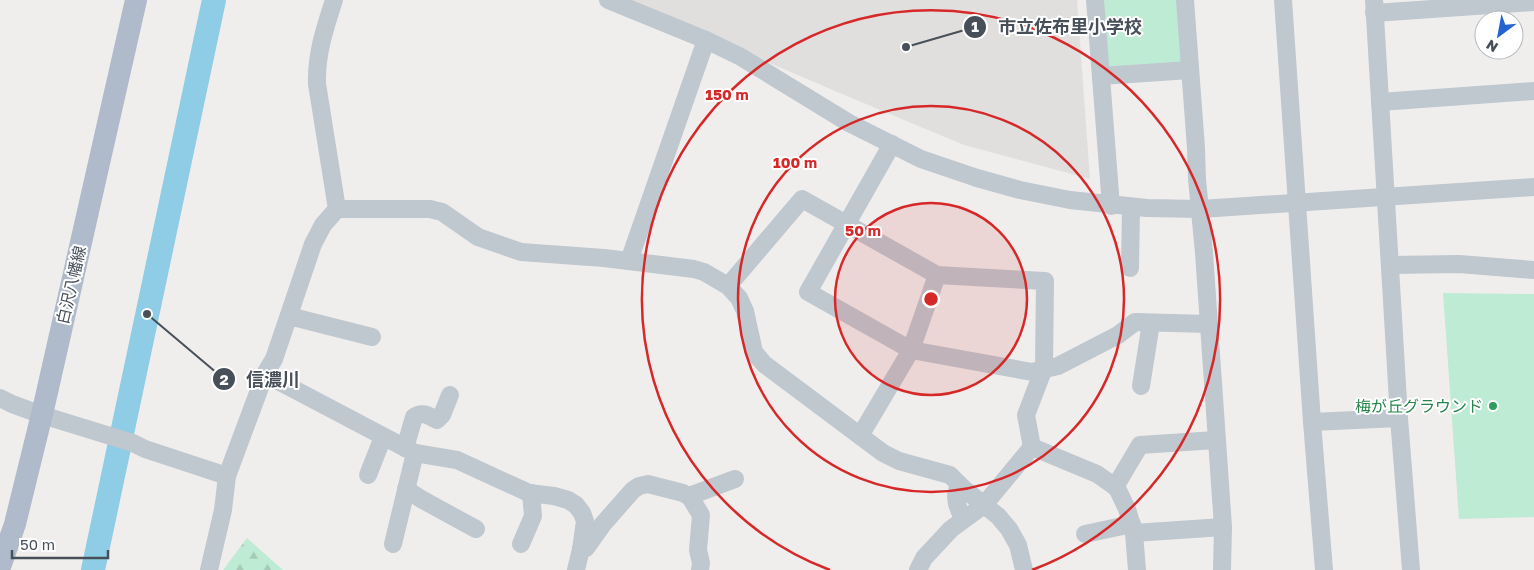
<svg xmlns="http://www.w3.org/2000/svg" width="1534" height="570" font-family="'Golos Text','Noto Sans JP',sans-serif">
<defs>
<pattern id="forest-firs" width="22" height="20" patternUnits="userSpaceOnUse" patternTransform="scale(1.25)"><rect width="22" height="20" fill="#beebd3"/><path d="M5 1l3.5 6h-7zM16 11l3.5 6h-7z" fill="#a5cbb7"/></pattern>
</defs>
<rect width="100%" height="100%" fill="#f0eeed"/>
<!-- education -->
<polygon fill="#e1dfde" points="622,0 1077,0 1090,179 964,145 842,94"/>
<!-- forest -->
<polygon fill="url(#forest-firs)" points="247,538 283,570 223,570"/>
<!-- park -->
<g fill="#beebd3">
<polygon points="1102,0 1179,0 1183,61 1179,66 1107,68"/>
<polygon points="1443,293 1534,294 1534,517 1459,519"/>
</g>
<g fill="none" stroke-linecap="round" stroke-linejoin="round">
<!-- river -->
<polyline stroke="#8ecde5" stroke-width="24" points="93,570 214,0"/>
<!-- minor -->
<g stroke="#bfc7cf" stroke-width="18">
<path d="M334,0c-9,28 -18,54 -17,84l20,125"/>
<polyline points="608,0 706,40 741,57 849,123 921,159 977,178 1020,190 1070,200 1147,208 1201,209 1534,187"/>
<polyline points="1095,0 1111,206"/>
<polyline points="1185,0 1196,148 1197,179 1204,253 1223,527 1222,570"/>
<polyline points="1283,0 1312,422 1324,570"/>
<polyline points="1374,0 1399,418 1411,570"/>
<polyline points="1374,13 1534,2"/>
<polyline points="1101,76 1190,70"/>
<polyline points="1380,102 1534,91"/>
<polyline points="892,144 808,292 911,350 1032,372 1058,366 1118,335 1135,322 1208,324"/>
<polyline points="629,261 706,40"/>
<polyline points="1390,265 1459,264 1534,270"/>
<polyline points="1130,268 1131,207"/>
<polyline points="728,286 802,199 937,275 1045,281 1044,368 1026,415 1032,447"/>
<polyline points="289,316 372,337"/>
<polyline points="265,374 415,453 457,460 529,493 554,496 568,500 576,505 582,513 585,521 581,549 586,548 603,524 633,490 639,486 648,484 683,493 690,497 701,515 698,550 701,563 700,570"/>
<polyline points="1141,386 1151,323"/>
<polyline points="0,398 12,404 42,415 133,443 145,449 227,476"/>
<polyline points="1312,422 1399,418"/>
<polyline points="860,436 911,350 937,275"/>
<path d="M405,448l9,-31c9,-6 15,-1 23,3l5,-5 8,-20"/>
<polyline points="368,475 383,437"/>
<path d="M960,485c-8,10 -2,25 4,34"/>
<polyline points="1115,487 1140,445 1216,440"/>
<polyline points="406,489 421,499 476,529"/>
<polyline points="690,497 692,495 735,479"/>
<polyline points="1134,533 1223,527"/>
<polyline points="1085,534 1132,524"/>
<polyline points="393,544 415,453"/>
<polyline points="521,544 533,516 531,493"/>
<polyline points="209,570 223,510 227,476 265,374 274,359 313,244 323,225 337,209 430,209 442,212 478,237 521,252 604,258 694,269 704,272 728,286 739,298 745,311 754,352 764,364 883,453 899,461 950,475 964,489 998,516 1009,529 1018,545 1024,570"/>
<polyline points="576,570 581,549"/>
<polyline points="918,570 924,558 951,529 984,505 1032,447 1097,474 1117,488 1127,509 1134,533 1137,570"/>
</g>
<!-- major -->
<polyline stroke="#afbbcb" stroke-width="22" points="0,567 15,524 43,410 136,0"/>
</g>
<!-- distance rings -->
<circle cx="931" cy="299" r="96" fill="#d62828" fill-opacity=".12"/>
<g fill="none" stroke="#d62828" stroke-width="2.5">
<circle cx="931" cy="299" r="96"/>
<circle cx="931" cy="299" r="193"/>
<path d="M830 570A289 289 0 1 1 1032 570"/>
</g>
<!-- markers -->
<circle fill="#2e9e5b" stroke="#fff" stroke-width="2" cx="1493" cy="406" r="5"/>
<g text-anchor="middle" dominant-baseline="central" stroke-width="4" stroke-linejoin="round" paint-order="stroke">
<!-- street labels -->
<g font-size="16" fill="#474f59" stroke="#fff">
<text transform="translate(71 285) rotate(-77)">白沢八幡線</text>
</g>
<!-- leisure labels -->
<g font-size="16" fill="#27864d" stroke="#fff" text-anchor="end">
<text x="1483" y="406">梅が丘グラウンド</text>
</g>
</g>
<circle cx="931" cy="299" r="8" fill="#d62828" stroke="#fff" stroke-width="2.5"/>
<g font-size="15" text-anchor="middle" font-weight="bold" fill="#d62828" stroke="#fff" stroke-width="4" stroke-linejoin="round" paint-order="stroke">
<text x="727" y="100">150 m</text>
<text x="795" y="168">100 m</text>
<text x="863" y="236">50 m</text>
</g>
<!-- callouts -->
<path fill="none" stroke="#474f59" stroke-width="2" d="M906 47L975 27M147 314L224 379"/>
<g fill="#474f59" stroke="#fff" stroke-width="2">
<circle cx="906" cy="47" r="5"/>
<circle cx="147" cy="314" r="5"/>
<circle cx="975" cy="27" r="12"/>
<circle cx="224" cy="379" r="12"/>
</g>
<g font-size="15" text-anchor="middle" font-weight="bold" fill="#fff">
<text x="975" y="32">1</text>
<text x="224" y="385">2</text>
</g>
<g font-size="18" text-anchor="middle" font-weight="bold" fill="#474f59" stroke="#fff" stroke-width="4" stroke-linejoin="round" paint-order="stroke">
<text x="1070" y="33">市立佐布里小学校</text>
<text x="273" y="386">信濃川</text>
</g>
<!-- north arrow -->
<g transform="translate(1499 35) rotate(212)"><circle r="24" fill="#ffffff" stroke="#b5b9bd"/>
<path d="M0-4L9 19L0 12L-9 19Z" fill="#2563d2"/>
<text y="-8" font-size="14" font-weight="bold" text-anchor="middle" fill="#474f59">N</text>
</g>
<!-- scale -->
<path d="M12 550v8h96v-8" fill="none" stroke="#474f59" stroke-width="2.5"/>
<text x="20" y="550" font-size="15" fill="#474f59" stroke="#ffffff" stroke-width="4" paint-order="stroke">50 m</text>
</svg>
